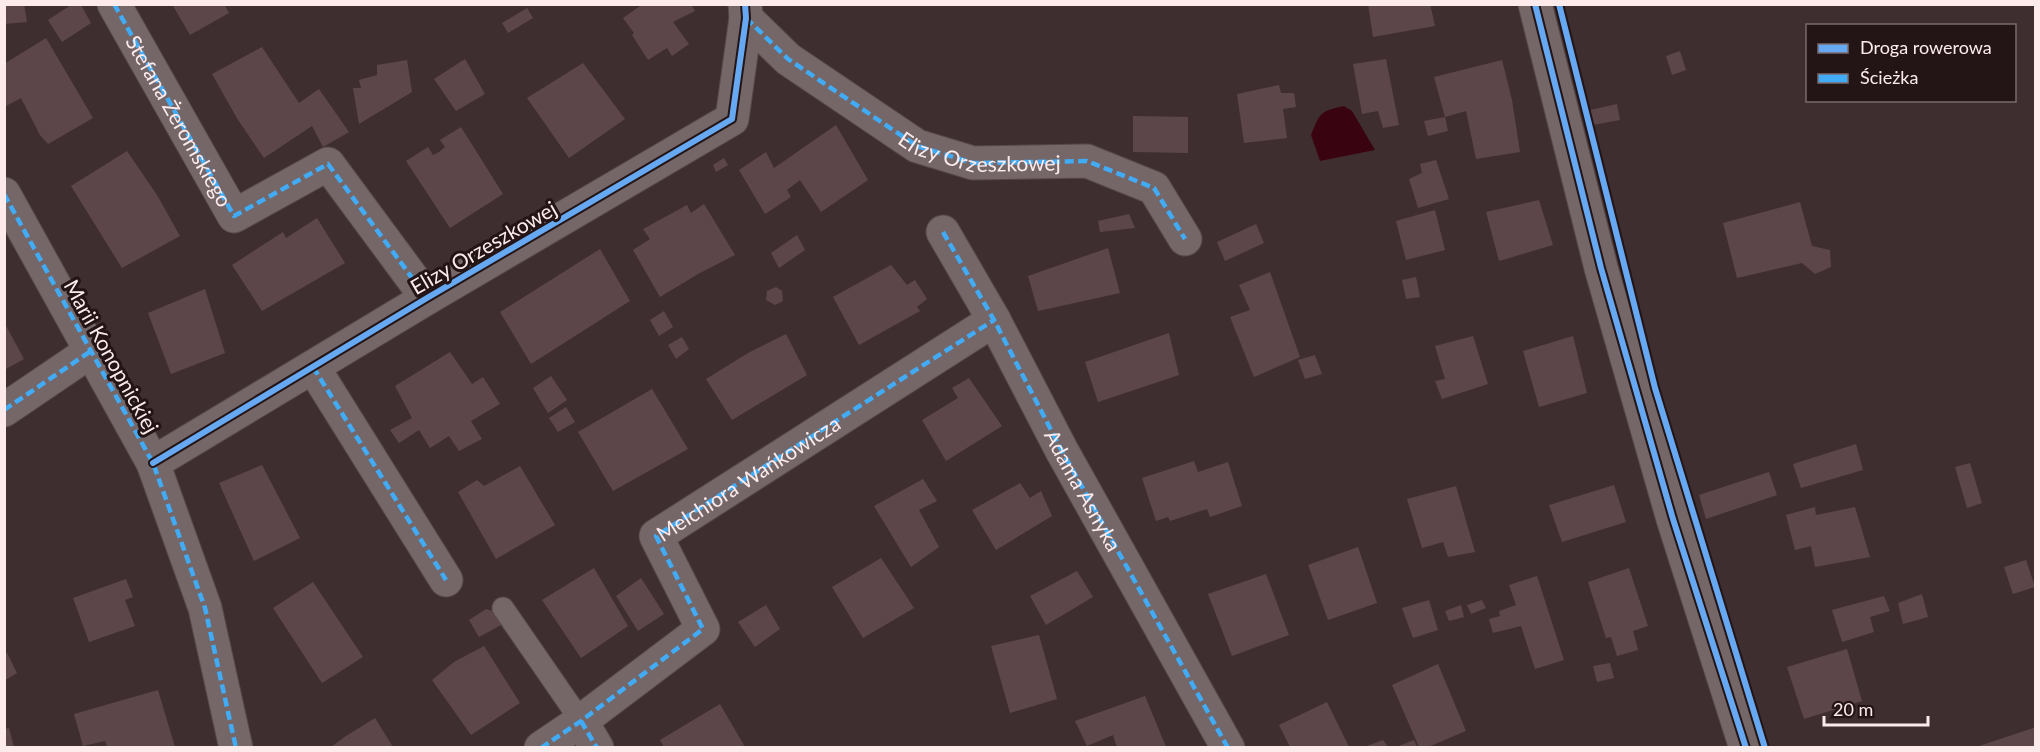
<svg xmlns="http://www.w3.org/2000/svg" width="2040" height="752" font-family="Lato,sans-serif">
<rect width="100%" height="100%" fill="#3f2e30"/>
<!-- water -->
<path fill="#39040f" d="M1344,106l8,5 23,39 -55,11 -9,-26c9,-22 9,-24 33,-29z"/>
<!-- building -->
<g fill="#5d464a">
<polygon points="4,4 24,4 27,22 4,24"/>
<polygon points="172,4 224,4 229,13 190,35"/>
<polygon points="643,4 691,4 695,11 673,22 689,44 672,56 667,48 648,60 632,35 634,33 623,18"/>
<polygon points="1368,4 1430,4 1435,26 1373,37"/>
<polygon points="71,5 81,5 91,23 62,42 48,20"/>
<polygon points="527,8 533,18 508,33 502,23"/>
<polygon points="46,38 93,118 48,144 40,135 21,98 4,107 4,64"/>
<polygon points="262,47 299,103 319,89 349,132 323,147 312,126 264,158 238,120 212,74"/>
<polygon points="1680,51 1686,70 1672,75 1666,56"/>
<polygon points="465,59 485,94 456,111 434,79"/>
<polygon points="1386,59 1399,125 1383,128 1378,111 1362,114 1353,64"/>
<polygon points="407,60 412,92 359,124 353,88 361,88 359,80 377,75 377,65"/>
<polygon points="1502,60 1512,100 1520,152 1476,159 1466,111 1445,117 1434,77"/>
<polygon points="583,63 625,119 569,158 527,98"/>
<polygon points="1279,85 1281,93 1294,93 1296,107 1283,109 1287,138 1244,143 1237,94"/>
<polygon points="1617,104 1620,120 1593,125 1590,110"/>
<polygon points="1133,116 1188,117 1188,153 1133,152"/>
<polygon points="1445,117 1448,131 1428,136 1424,121"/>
<polygon points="836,125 868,180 821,212 800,180 787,190 791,197 765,214 739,170 766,152 774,168"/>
<polygon points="461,127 503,194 450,228 406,161 428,147 433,155 439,152 445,147 440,140"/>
<polygon points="127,151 157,195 180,236 122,268 71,186"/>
<polygon points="724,158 728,165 716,172 713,165"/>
<polygon points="1436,160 1449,199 1418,208 1409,179 1422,173 1420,164"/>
<polygon points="1539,200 1553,245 1499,261 1486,212"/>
<polygon points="1800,202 1812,246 1830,250 1831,267 1815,274 1802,263 1737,278 1723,223"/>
<polygon points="704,204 735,255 698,274 660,297 633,250 650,239 643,229 687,205 691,213"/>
<polygon points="1435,210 1445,250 1406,260 1396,221"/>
<polygon points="1129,214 1135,228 1100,232 1098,221"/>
<polygon points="317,218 345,263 262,311 232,265 283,232 286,238"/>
<polygon points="1256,224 1264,243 1225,261 1217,242"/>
<polygon points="797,235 805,250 779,268 771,253"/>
<polygon points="1108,248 1120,293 1038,311 1028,276"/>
<polygon points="600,249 630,301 531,364 500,312"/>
<polygon points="891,265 907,285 915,280 927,299 917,307 920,311 859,345 833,297"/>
<polygon points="1270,272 1300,357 1254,377 1230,317 1250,310 1239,285"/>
<polygon points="1416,277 1420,297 1406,299 1402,280"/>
<polygon points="776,287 782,291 783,301 775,305 766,300 767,291"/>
<polygon points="205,289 225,353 171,374 148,313"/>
<polygon points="664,311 673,327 659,336 650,320"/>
<polygon points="4,322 24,359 4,370"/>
<polygon points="1169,333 1179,375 1098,402 1085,362"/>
<polygon points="786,334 807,375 732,420 706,379 748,353"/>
<polygon points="1473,336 1488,384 1442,399 1435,381 1445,379 1435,346"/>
<polygon points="1573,336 1587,393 1539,407 1523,351"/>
<polygon points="682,337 689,349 676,359 668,345"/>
<polygon points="450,352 472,384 483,377 500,404 471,421 482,439 459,451 449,436 430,448 419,430 399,443 390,430 412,418 395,386"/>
<polygon points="1315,355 1322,374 1305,379 1298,360"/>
<polygon points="551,376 567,400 548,413 533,388"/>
<polygon points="969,378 1002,426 946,461 922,420 958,398 952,388"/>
<polygon points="652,389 688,449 613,491 578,432"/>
<polygon points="566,407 575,422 558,432 549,418"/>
<polygon points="1856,444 1863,470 1801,488 1793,464"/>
<polygon points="1194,461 1198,472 1228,462 1242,506 1210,517 1207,509 1170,521 1168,517 1156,521 1142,478"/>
<polygon points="1970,463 1982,503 1967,508 1955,467"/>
<polygon points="262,465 300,538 254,561 219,483"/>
<polygon points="520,466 555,525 496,559 458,492 477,480 484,486"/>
<polygon points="1769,472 1777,495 1706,519 1699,495"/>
<polygon points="923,479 937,501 919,510 939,547 911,567 874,506"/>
<polygon points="1020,483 1030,498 1041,491 1052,516 996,550 972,510"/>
<polygon points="1614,485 1626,522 1562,542 1549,505"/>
<polygon points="1456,486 1475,552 1448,557 1443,542 1422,548 1407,499"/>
<polygon points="1815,507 1816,515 1855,507 1870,557 1815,567 1811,546 1795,550 1786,515"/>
<polygon points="1358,547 1377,603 1328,620 1308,565"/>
<polygon points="881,558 914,608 863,638 832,587"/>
<polygon points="2026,560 2035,587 2013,594 2004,567"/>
<polygon points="594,568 628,626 581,658 542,600"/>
<polygon points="1629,568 1648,626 1633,631 1638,650 1617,656 1611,637 1606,638 1588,582"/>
<polygon points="1077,571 1093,597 1046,625 1030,596"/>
<polygon points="1266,574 1289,635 1232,656 1208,594"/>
<polygon points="1537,576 1564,660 1535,669 1521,626 1493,633 1489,619 1500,616 1499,611 1516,605 1509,585"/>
<polygon points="641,578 664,614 638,631 616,596"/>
<polygon points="126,579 133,597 125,600 135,626 89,642 73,598"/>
<polygon points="313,582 363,657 322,683 273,608"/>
<polygon points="1922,594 1928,617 1903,624 1898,603"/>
<polygon points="1884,596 1890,611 1870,617 1874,632 1842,642 1832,610"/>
<polygon points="1429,600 1438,630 1413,638 1402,608"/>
<polygon points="1482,600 1486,608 1471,614 1467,605"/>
<polygon points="766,605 780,629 755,647 738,622"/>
<polygon points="1461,605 1464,617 1449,621 1445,611"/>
<polygon points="486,609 499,613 503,624 479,637 469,620"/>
<polygon points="1039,635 1057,699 1010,713 991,646"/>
<polygon points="484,646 520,703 471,735 432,680 454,662"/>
<polygon points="1847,649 1862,701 1804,719 1787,667"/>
<polygon points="7,653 17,673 4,681 4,654"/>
<polygon points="1610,663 1614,678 1597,682 1593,666"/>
<polygon points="1438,664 1466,731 1428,747 1419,747 1392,685"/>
<polygon points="158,690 175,747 107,747 105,741 83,746 74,714"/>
<polygon points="1145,696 1166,747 1117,747 1113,735 1087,746 1075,721"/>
<polygon points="1327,702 1349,747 1290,747 1279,725"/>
<polygon points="720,704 745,747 664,747 660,740"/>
<polygon points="375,718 393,747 331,747 346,736"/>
<polygon points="2036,727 2036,747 1976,747"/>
<polygon points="9,728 14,747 4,747 4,729"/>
<polygon points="1383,740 1388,747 1364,747"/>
<polygon points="1414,740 1417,747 1396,747"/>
</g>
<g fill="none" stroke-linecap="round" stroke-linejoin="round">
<defs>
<polyline id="service" points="503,608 581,721"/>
<g id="minor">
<path id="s1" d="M114,4l120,212 94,-52 99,134"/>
<polyline points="1535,4 1601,268 1673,519 1746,748"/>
<path id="s2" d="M746,18l42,41 129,87 56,17 114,-2 67,27 31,51"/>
<polyline points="4,194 153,463 205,608 236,748"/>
<path id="s3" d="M943,232l51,88 68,131 166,297"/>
<polyline points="313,367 446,580"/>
<polyline points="4,410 91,351"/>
<polyline points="153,463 427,298 732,119 746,18 745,4"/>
<polyline points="581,721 597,748"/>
<path id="s4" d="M541,748l40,-27 122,-92 -47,-93 338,-216"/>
</g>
</defs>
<!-- service casing -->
<use href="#service" stroke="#584a4b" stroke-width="23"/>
<!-- minor casing -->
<use href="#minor" stroke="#584a4b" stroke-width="35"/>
<!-- service -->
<use href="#service" stroke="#756667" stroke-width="21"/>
<!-- minor -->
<use href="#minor" stroke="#756667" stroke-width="33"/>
<!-- quiet -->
<g stroke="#42abf6" stroke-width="4.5" stroke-dasharray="9 4.5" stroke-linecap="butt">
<polyline points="114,4 234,216 328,164 427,298"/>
<polyline points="746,18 788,59 917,146 973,163 1087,161 1154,188 1185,239"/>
<polyline points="4,194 153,463 205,608 236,748"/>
<polyline points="943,232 994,320 1062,451 1228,748"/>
<polyline points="313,367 446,580"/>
<polyline points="4,410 91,351"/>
<polyline points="581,721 597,748"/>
<polyline points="541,748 581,721 703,629 656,536 994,320"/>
</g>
<defs>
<g id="cycleway">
<polyline points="1535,4 1601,268 1673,519 1746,748"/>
<polyline points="1559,4 1655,388 1765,748"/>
<polyline points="153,463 427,298 732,119 746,18 745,4"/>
</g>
</defs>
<!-- cycleway casing -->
<use href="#cycleway" stroke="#231416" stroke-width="10"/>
<!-- cycleway -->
<use href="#cycleway" stroke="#66a8f1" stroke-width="6"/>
</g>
<g text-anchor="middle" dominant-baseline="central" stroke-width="6" stroke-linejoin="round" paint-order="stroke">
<!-- street labels -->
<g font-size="21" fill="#fdebec" stroke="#231416">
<text stroke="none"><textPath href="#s1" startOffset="134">Stefana Żeromskiego</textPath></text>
<text stroke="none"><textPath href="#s2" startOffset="278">Elizy Orzeszkowej</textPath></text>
<text transform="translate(483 247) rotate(-30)">Elizy Orzeszkowej</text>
<text transform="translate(112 356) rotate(61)">Marii Konopnickiej</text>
<text stroke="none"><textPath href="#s4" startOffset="414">Melchiora Wańkowicza</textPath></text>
<text stroke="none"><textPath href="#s3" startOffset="294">Adama Asnyka</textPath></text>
</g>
</g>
<!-- border -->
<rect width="2040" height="752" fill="none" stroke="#fdebec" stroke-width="12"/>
<!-- legend -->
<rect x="1806" y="24" width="210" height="78" fill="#231416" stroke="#7a6a6c" stroke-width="1.5"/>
<rect x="1818" y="44" width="30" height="9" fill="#66a8f1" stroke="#7a6a6c" stroke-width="1.5"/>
<text x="1860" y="54" font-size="18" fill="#fdebec">Droga rowerowa</text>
<rect x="1818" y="74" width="30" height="9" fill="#42abf6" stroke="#7a6a6c" stroke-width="1.5"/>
<text x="1860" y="84" font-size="18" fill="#fdebec">Ścieżka</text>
<!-- scale -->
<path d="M1824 716v9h104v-9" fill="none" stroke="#fdebec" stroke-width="3"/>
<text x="1833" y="716" font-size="18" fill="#fdebec" stroke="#231416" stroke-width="4.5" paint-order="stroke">20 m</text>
</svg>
